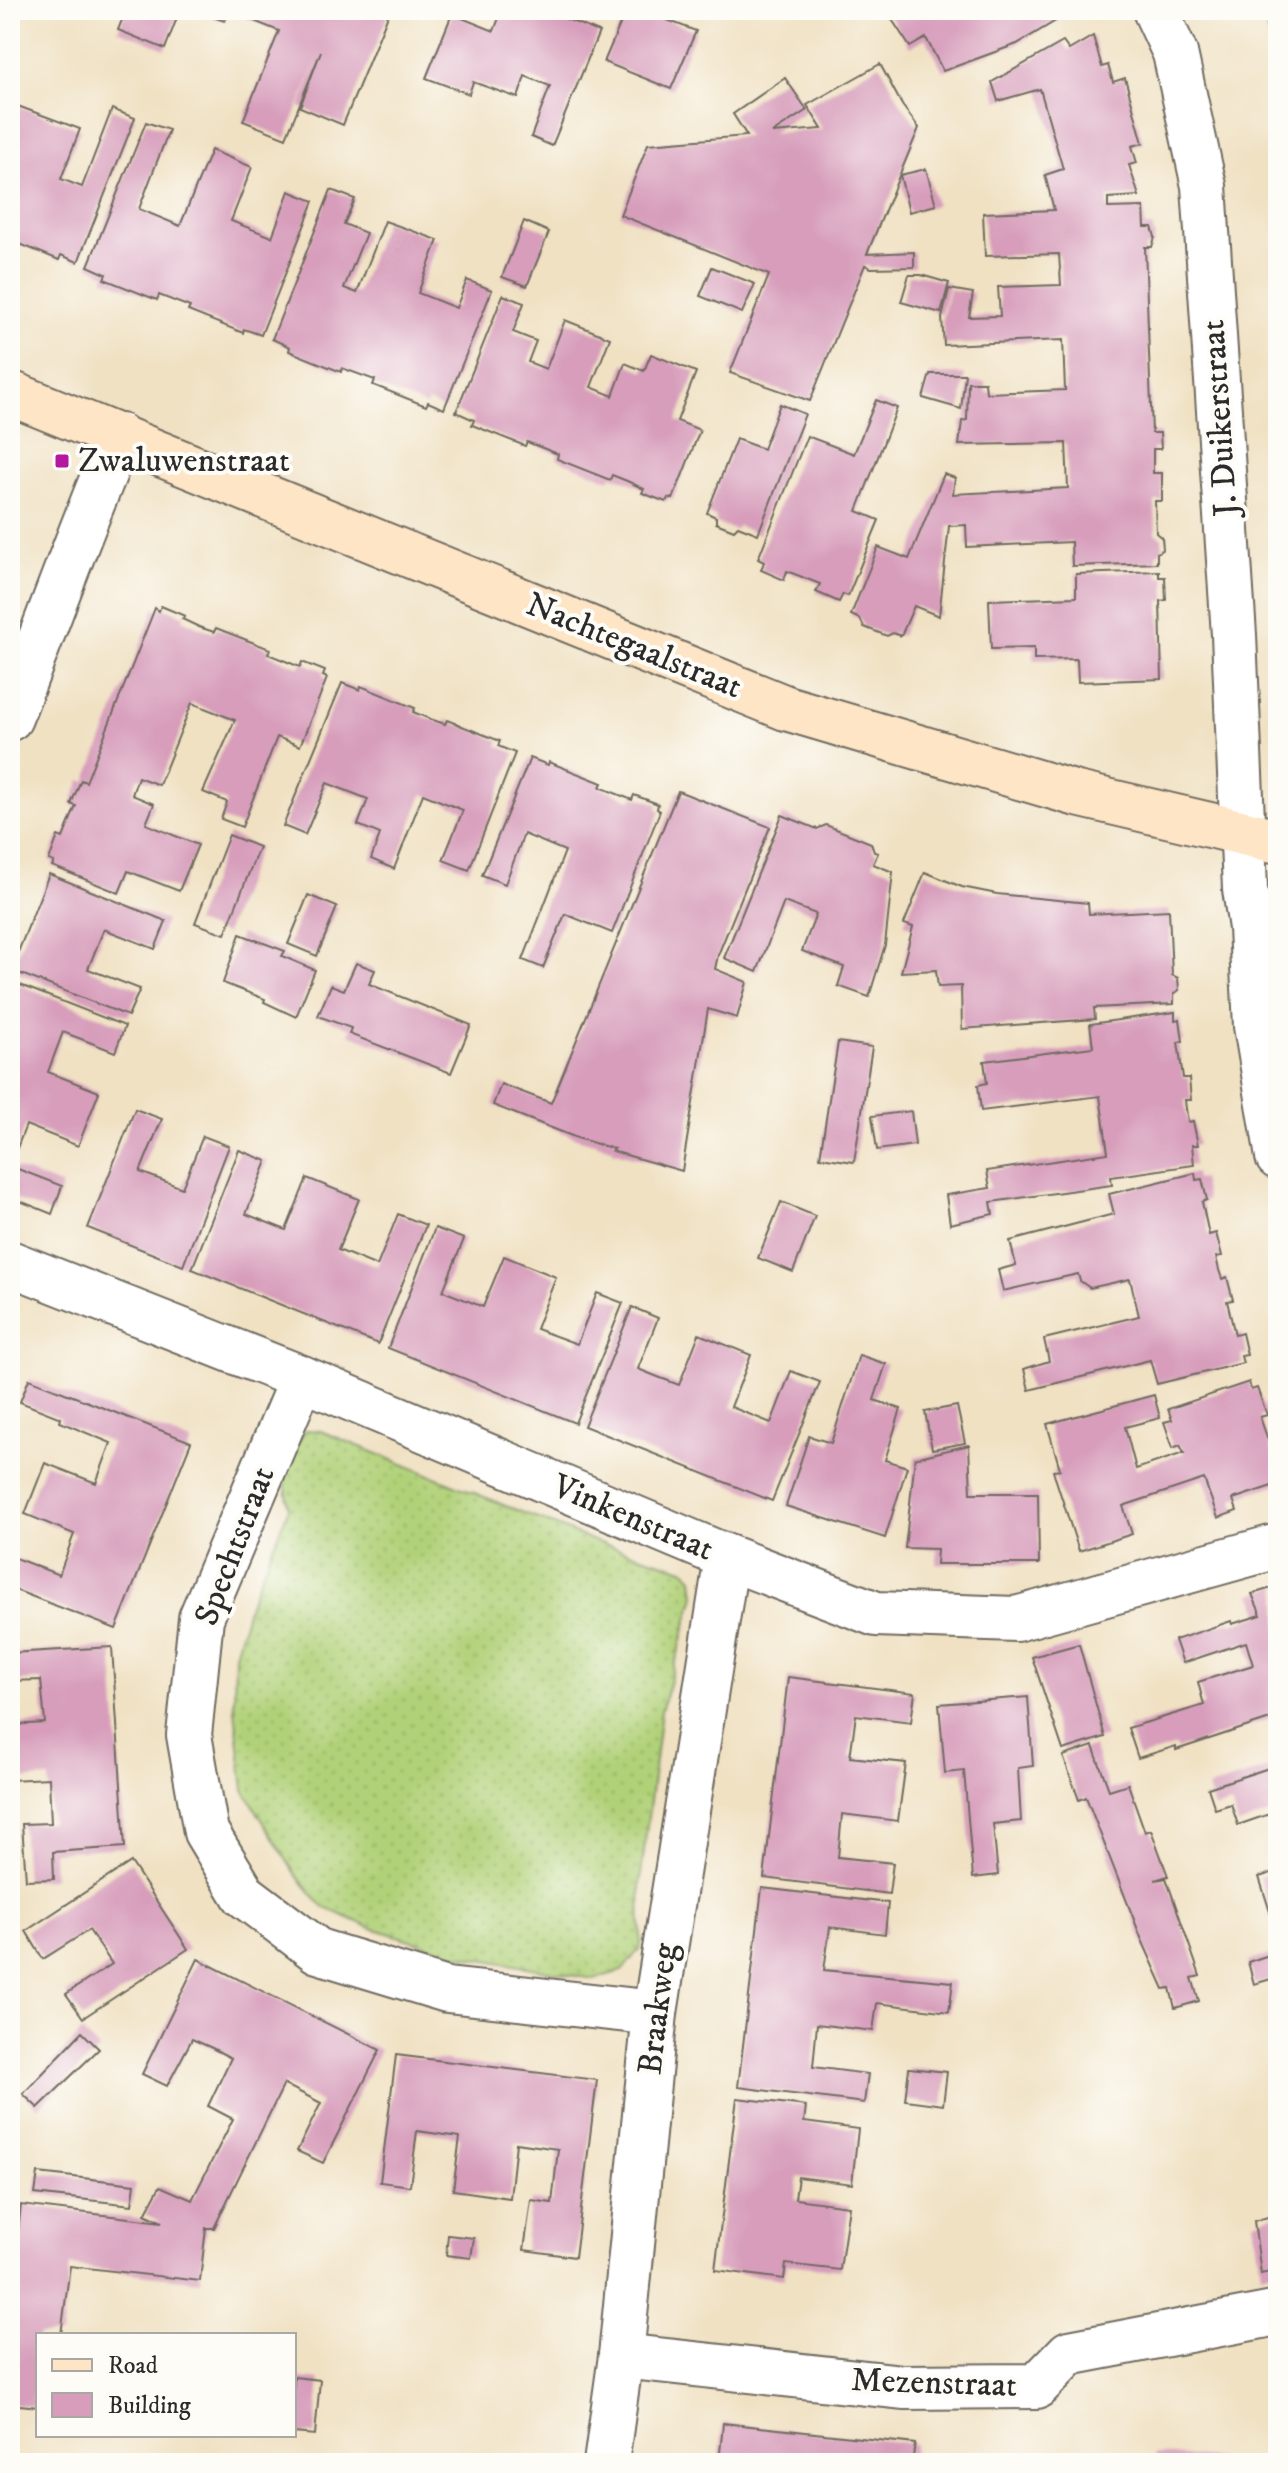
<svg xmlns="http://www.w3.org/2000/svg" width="1288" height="2473" font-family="'IM FELL DW Pica',serif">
<defs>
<pattern id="grass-dots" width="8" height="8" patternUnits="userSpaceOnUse" patternTransform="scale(2)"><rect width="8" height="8" fill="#b1d178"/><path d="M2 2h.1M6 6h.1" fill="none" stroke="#98b468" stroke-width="1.8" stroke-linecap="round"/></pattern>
<pattern id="water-ripples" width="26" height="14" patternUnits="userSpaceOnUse" patternTransform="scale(2)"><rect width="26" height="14" fill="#5dc0db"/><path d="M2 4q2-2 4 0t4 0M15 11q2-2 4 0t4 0" fill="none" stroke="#4d9cb2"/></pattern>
</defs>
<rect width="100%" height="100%" fill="#fdfcf7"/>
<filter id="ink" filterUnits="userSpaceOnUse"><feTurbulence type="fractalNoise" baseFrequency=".0125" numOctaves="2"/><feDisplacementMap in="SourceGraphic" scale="16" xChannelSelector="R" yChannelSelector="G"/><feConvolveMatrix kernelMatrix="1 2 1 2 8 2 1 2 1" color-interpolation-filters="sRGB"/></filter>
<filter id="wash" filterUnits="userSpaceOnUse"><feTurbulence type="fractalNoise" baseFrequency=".006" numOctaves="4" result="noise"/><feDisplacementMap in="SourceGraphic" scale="32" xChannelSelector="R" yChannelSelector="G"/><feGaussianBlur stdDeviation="1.8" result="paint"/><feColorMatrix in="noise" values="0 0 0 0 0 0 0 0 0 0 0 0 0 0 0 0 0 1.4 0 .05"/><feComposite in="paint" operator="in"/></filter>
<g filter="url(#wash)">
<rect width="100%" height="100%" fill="#f0e1c3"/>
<!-- grass -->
<polygon fill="url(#grass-dots)" stroke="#6e7e52" stroke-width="2" points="306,1430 321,1431 591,1540 684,1569 693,1578 695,1596 661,1711 640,1883 641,1947 622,1971 594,1979 458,1955 369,1927 323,1907 295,1874 244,1790 234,1702 235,1654 249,1604 289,1508 283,1467"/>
<!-- water -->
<polygon fill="url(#water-ripples)" stroke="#447683" stroke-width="2" points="1259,10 1278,10 1278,54"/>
<g id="blocks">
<!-- building -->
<g fill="#d79dbb">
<polygon points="126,10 180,10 165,49 118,30"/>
<polygon points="191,10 229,10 225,21"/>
<polygon points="246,10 390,10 343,125 300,107 321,51 286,138 243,121 279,31 244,17"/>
<polygon points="502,10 544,10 599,32 552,146 531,137 550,86 525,76 518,98 473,82 469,94 426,78 452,14 494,31"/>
<polygon points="626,10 641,10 696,31 671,89 604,62"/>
<polygon points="896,10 1074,10 1017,44 943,71 926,38 910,47 889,15"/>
<polygon points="1093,36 1102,67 1108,65 1113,82 1125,78 1143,143 1132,146 1137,163 1129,165 1139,196 1108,198 1108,208 1144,207 1145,227 1152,227 1155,237 1152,247 1145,247 1152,433 1160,433 1161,449 1153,449 1153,473 1162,473 1162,501 1155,501 1156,533 1162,538 1163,549 1157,553 1157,563 1072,566 1071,542 967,547 966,525 949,526 939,616 914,606 901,636 893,633 887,636 864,627 860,619 851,615 878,547 909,559 944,474 955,478 953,494 1068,488 1066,443 959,445 962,421 967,420 968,382 985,382 986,393 1065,390 1063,340 944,345 942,318 949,289 973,293 969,317 1000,316 998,287 1061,285 1059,254 985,256 983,213 1054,210 1045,175 1063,169 1040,89 998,101 992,82 1063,42 1069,50"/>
<polygon points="880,64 902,105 919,128 867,254 914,252 914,267 871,268 865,265 810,401 730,373 769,275 620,215 648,144 747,136 733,114 785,78 807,110 772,133 822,129 807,105"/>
<polygon points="15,105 80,129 61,179 82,187 112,109 135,118 78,262 61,255 59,260 10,240 10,117"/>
<polygon points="146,122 169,130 139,209 180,226 211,150 252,167 231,221 272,237 289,191 314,201 261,335 244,329 243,333 188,311 190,307 159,295 157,300 104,279 106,274 88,266"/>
<polygon points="926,169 936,205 909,212 900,175"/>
<polygon points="331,190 355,199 344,224 366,233 344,288 357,293 385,221 438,240 418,293 456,308 467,280 492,290 444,409 428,402 426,406 373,385 375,380 342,368 341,372 289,351 290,347 272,339"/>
<polygon points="524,221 549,232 527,286 502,277"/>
<polygon points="712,267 755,284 742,313 700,296"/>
<polygon points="909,275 921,275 949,283 941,313 901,302"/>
<polygon points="503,295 524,303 513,332 536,341 528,362 546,369 565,320 610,338 591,387 613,396 625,363 644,371 651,354 696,372 677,421 700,430 673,499 668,498 666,502 642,493 644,489 627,481 612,475 610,480 557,459 558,454 527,442 525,446 472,425 474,420 456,412"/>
<polygon points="930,374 965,374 961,409 923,398"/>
<polygon points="876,400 897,408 857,511 879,520 848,596 843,594 839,602 816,592 820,584 787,571 784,580 761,570 764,562 758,559 807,436 854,454"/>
<polygon points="780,404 805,414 758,534 738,526 734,530 716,523 716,517 707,513 736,439 763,449"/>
<polygon points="1159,571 1159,577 1165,577 1166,600 1160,601 1162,679 1078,682 1077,659 1034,660 1034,648 991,649 989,600 1076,597 1076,574"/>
<polygon points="161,606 185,616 182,619 199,627 214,632 216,628 270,649 268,654 300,667 302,662 325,671 323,676 327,678 300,746 277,737 242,827 221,819 227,802 203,792 235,720 192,703 159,785 138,777 132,795 154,804 146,824 198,845 179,891 128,871 119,893 52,866 54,862 49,860 58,836 63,838 76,806 71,804 81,780 86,782 155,608 159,611"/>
<polygon points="342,683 360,690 361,686 415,708 413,712 430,719 445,724 447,720 500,741 498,746 515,753 469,870 443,860 463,810 423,794 394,869 371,859 380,834 358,825 368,799 327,783 305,835 283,826"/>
<polygon points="530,758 548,765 549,762 602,783 600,787 632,800 634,795 658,804 657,809 660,811 612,933 565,914 543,968 523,960 565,851 524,834 505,884 482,875"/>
<polygon points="678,791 770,827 718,955 715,969 747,982 737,1018 708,1009 682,1171 612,1151 614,1149 577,1138 493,1105 501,1084 551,1103"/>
<polygon points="782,815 817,829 826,825 871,843 874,852 878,853 873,864 893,872 885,945 869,997 838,986 844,967 802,951 816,914 784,902 757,972 724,958"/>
<polygon points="229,835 259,847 225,934 195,923"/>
<polygon points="925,872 962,887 997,894 1088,903 1089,914 1169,910 1172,975 1178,978 1179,990 1174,994 1174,1004 1094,1008 1095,1019 962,1029 961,986 938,987 936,970 901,972 913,927 904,924"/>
<polygon points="49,874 166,921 155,949 104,929 88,969 140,989 128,1016 11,970"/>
<polygon points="308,895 337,907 317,956 288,944"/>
<polygon points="240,934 285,951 282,956 315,970 296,1017 264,1002 265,999 223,983"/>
<polygon points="356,963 375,970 369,984 471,1025 451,1073 349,1034 351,1028 318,1016 331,985 344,990"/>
<polygon points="10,981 125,1026 115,1052 63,1032 48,1072 99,1092 78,1146 26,1125 10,1166"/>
<polygon points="1175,1012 1175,1020 1180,1019 1183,1041 1178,1042 1183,1078 1189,1078 1191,1100 1185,1100 1186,1109 1188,1122 1193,1121 1198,1145 1192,1145 1194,1165 1111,1177 1112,1185 991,1202 993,1214 950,1224 946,1195 990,1188 987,1171 1108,1153 1100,1096 981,1111 978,1085 987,1083 984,1061 1093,1047 1090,1024"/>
<polygon points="838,1042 872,1047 854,1162 820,1157"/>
<polygon points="135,1109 162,1119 140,1172 182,1188 203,1136 229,1146 183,1266 88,1228"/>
<polygon points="911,1111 915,1145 877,1150 872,1116"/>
<polygon points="239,1150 267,1161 246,1214 286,1230 307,1178 359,1199 338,1250 377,1266 398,1214 426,1225 378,1344 192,1269"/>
<polygon points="10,1166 62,1186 52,1214 10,1197"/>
<polygon points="1195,1173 1196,1180 1202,1179 1207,1200 1202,1202 1209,1235 1216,1233 1222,1256 1216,1257 1219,1270 1222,1279 1227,1277 1233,1300 1227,1301 1235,1335 1242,1333 1247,1355 1241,1356 1243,1363 1157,1384 1150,1360 1029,1390 1024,1369 1049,1361 1044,1339 1139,1316 1130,1279 1090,1288 1080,1281 1078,1274 1003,1291 998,1270 1016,1265 1010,1241 1114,1214 1109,1194"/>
<polygon points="781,1202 815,1216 793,1272 758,1258"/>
<polygon points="435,1228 464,1239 443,1291 483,1307 504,1256 556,1277 536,1329 577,1344 597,1293 623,1303 575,1423 388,1348"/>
<polygon points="632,1307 658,1318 638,1369 658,1377 679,1385 699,1334 751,1355 731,1407 771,1423 791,1371 820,1382 772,1501 584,1426"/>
<polygon points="859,1355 886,1364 874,1400 901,1409 885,1460 907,1467 885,1538 786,1506 809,1436 831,1443"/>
<polygon points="29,1379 191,1442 116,1629 10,1588 10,1556 59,1575 74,1534 25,1514 45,1463 96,1483 111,1443 60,1422 61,1418 20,1402"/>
<polygon points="1249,1382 1251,1390 1257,1388 1267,1415 1260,1417 1278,1469 1278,1484 1233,1499 1237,1511 1218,1518 1204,1479 1123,1506 1132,1534 1079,1551 1053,1471 1060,1469 1047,1424 1154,1395 1160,1418 1125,1427 1136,1469 1184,1453 1180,1445 1173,1448 1164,1422 1172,1420 1168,1409"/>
<polygon points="957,1406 965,1443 932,1449 925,1412"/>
<polygon points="969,1445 971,1493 1038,1493 1039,1564 936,1564 937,1549 905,1548 915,1458"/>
<polygon points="1278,1586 1278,1713 1273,1718 1176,1750 1176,1746 1138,1758 1128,1728 1204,1705 1198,1682 1253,1665 1246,1642 1183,1663 1175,1640 1231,1621 1232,1624 1261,1615 1252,1594"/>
<polygon points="1079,1644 1105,1737 1063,1750 1032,1657"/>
<polygon points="112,1647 125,1847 53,1852 54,1879 26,1880 22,1824 51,1823 49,1778 10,1780 10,1725 45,1723 41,1680 10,1681 10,1653"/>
<polygon points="788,1677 915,1693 911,1722 856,1715 850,1757 906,1763 898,1821 842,1814 838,1857 893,1863 889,1894 764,1878"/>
<polygon points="1028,1697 1033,1766 1018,1768 1021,1821 993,1824 998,1875 973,1878 964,1771 945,1773 939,1704"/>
<polygon points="1093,1746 1109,1790 1128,1784 1145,1832 1151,1830 1168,1876 1155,1880 1166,1878 1200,1976 1192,1978 1199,2001 1175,2008 1170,1988 1164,1989 1142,1940 1086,1797 1079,1800 1063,1756"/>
<polygon points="1278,1765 1278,1811 1238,1825 1231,1804 1215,1809 1208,1788"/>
<polygon points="131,1862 188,1949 83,2018 66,1994 112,1964 89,1930 43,1959 26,1931"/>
<polygon points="1278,1871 1278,1934 1277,1934 1259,1877"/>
<polygon points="762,1888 888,1903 885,1934 830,1927 824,1970 953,1982 949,2012 877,2003 873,2031 817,2024 813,2067 868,2074 864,2103 738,2087"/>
<polygon points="1278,1952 1278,1977 1254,1984 1248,1962"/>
<polygon points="198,1959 380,2050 323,2163 297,2151 321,2103 284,2084 214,2228 206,2228 200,2281 70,2266 61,2335 38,2335 38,2407 10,2404 10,2304 21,2205 162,2222 145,2214 160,2186 192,2200 233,2119 208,2106 231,2058 212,2048 192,2039 167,2086 142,2074"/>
<polygon points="82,2032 99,2049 38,2108 23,2094"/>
<polygon points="396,2055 597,2080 575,2257 524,2250 531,2200 552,2203 558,2149 516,2143 510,2198 453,2190 460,2137 417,2131 410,2186 380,2182"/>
<polygon points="909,2068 947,2072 943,2105 905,2100"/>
<polygon points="737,2098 806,2106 804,2122 858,2129 852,2184 798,2177 795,2199 849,2206 840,2270 786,2264 784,2279 715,2270"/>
<polygon points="38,2173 135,2184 132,2205 35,2194"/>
<polygon points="1278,2214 1278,2270 1261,2274 1254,2221"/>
<polygon points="448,2235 474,2238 471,2258 446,2255"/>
<polygon points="294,2377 320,2380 315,2435 294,2433"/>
<polygon points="723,2423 915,2444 912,2463 719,2463"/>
<polygon points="1155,2454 1268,2461 1267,2463 1154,2463"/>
<polygon points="464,2455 517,2461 517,2463 463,2463"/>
</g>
</g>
</g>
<g filter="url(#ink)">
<use href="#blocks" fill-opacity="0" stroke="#706b60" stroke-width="2"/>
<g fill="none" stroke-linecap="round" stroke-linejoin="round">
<defs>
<g id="street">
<polyline points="1155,10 1175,53 1204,186 1234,635 1245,889 1251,928 1256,1026 1278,1157"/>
<path d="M10,718c37,-94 70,-189 110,-282"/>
<polyline points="10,1263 302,1378 727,1557 876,1614 1016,1619 1278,1546"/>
<polyline points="302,1378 201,1618 189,1735 206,1832 244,1895 318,1951 447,1990 655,2013"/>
<polyline points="621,2356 903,2387 1037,2386 1069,2353 1278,2313"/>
<polyline points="606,2463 621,2356 655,2013 727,1557"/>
</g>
<polyline id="secondary" points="10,393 786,708 1077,794 1278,841"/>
</defs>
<!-- street casing -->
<use href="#street" stroke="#706b60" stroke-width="48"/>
<!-- secondary casing -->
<use href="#secondary" stroke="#706b60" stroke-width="48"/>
<!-- street -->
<use href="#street" stroke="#fff" stroke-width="44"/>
<!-- secondary -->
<use href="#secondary" stroke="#fde5c5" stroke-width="44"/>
</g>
</g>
<!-- markers -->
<rect fill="#b5179e" stroke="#fdfcf7" stroke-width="3" x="54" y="453" width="16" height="16" rx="4"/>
<g text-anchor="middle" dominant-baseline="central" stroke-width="8" stroke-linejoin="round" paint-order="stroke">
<!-- street labels -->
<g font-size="34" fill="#2b2b2b" stroke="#fdfcf7">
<text transform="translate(1220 418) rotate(-94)">J. Duikerstraat</text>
<text transform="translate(634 646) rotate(22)">Nachtegaalstraat</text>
<text transform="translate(633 1518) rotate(23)">Vinkenstraat</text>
<text transform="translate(235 1546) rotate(-69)">Spechtstraat</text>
<text transform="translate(658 2009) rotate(-83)">Braakweg</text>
<text transform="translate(934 2383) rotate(2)">Mezenstraat</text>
</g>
<!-- poi labels -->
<g font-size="34" fill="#2b2b2b" stroke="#fdfcf7" text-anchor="start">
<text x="78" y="461">Zwaluwenstraat</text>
</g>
</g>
<!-- margin -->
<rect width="1288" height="2473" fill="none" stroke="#fdfcf7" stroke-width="40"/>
<!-- legend -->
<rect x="36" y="2333" width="260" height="104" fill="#fdfcf7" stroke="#a9a8a5" stroke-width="2"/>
<rect x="52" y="2359" width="40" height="12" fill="#fde5c5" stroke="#a9a8a5" stroke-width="2"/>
<text x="108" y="2373" font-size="24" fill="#2b2b2b">Road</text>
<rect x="52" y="2393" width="40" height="24" fill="#d79dbb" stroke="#a9a8a5" stroke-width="2"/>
<text x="108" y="2413" font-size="24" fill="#2b2b2b">Building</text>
</svg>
